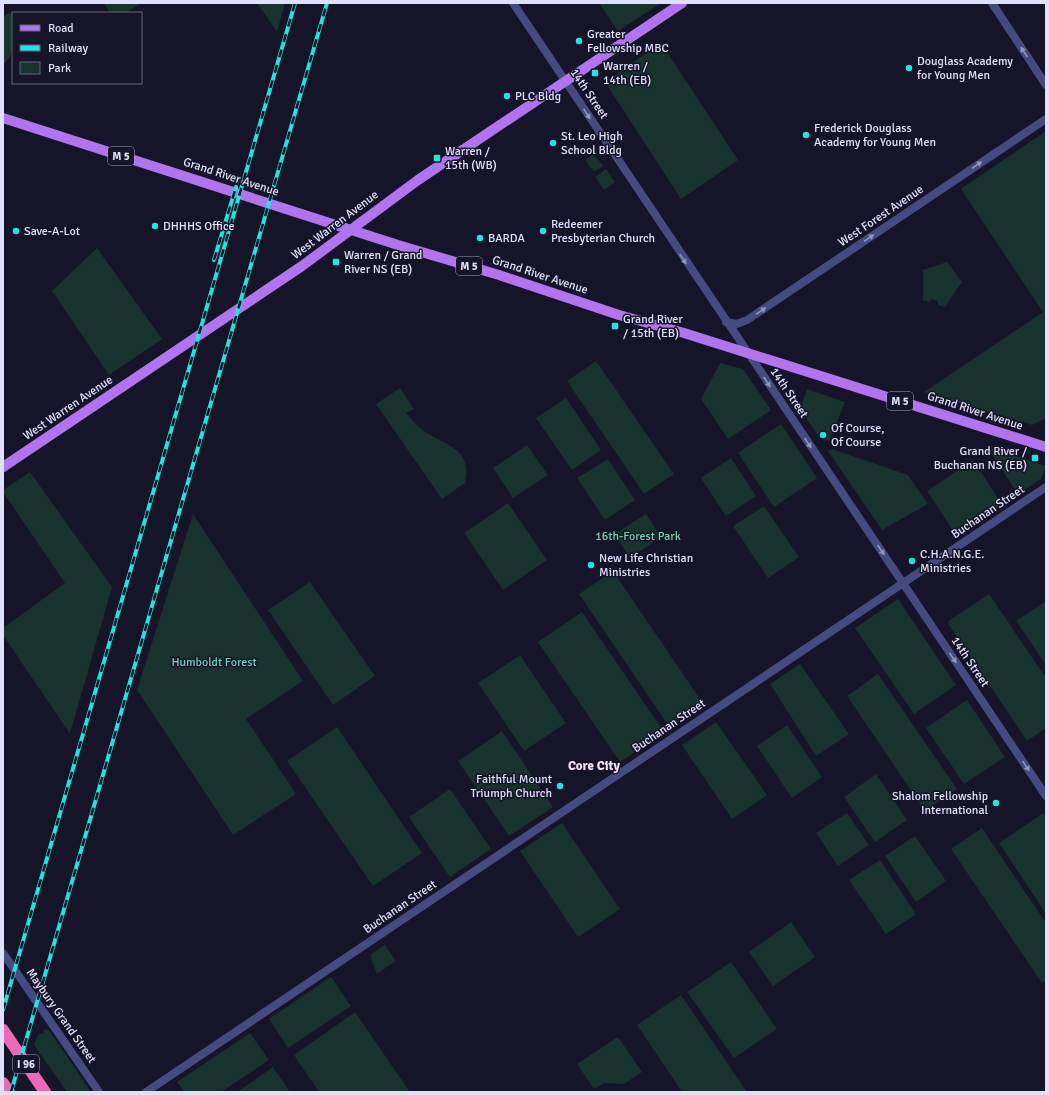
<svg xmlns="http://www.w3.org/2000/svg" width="1049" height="1095" font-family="Signika,sans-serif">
<rect width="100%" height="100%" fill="#151428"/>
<!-- green -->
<g fill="#18322d">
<polygon points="104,3 141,3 126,13 110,13"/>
<polygon points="257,3 285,3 277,32"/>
<polygon points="599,3 661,3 618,31"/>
<path d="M10,12l3,5c0,16 5,37 -10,47v-47z"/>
<polygon points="661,43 738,160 681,199 605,82"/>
<polygon points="1046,131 1046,418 1032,425 924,392 1043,312 961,189"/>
<polygon points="594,154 603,166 594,172 585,160"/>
<polygon points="606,169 615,182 604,190 595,177"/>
<polygon points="97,248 162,339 109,375 52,291"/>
<polygon points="947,262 962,282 945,307 938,305 938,301 931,299 930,302 923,300 923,270"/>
<polygon points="596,361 674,474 644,494 567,381"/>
<polygon points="720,363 743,369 771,410 728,439 701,399"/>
<path d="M400,388l14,21 -8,4c6,6 11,14 18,18 23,15 49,18 41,52l-23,16 -66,-95z"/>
<polygon points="807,389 845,402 830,439 826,441 820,438 800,410"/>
<polygon points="566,398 601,450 572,470 536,418"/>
<polygon points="781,424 817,478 774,507 738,453"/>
<polygon points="527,445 548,475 513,498 493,468"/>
<polygon points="987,447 1046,466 1041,479 1018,494"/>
<polygon points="832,449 908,475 928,504 882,530 828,451"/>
<polygon points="731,458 756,496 726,516 701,478"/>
<polygon points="608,459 635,500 605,520 577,478"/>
<polygon points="973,460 1002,504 956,535 927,491"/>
<polygon points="30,472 112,587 70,734 3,635 3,628 65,583 3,492 3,490"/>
<polygon points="508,503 547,560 503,590 464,533"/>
<polygon points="764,506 799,557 768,578 733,526"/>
<polygon points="193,514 303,681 246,719 296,794 233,835 137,690"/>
<polygon points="646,514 661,537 630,558 614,534"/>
<polygon points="613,571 704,705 670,728 579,594"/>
<polygon points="310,582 375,676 333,705 268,610"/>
<polygon points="989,594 1046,678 1046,728 1027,741 947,622"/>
<polygon points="898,599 956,685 914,714 855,628"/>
<polygon points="1046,601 1046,665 1016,621"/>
<polygon points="582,612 664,732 620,762 538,642"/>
<polygon points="520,655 566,723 524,751 478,683"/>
<polygon points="800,664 849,734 816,756 770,684"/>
<polygon points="878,674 957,789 925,811 847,696"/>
<polygon points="967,700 1005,757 964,784 926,728"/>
<polygon points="716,722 767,795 732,819 682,745"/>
<polygon points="787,725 822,777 792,798 757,746"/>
<polygon points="337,727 422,853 373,886 287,761"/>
<polygon points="502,731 553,807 509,836 458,761"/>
<polygon points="876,774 907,820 875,842 844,797"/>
<polygon points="450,789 491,849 450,877 409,817"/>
<polygon points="847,813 869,845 838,866 816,833"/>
<polygon points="1043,813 1046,818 1046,914 999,843"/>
<polygon points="562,823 620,909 578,937 520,851"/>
<polygon points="982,828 1046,923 1046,980 1042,983 951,849"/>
<polygon points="915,836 946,881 916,902 885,856"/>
<polygon points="880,860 916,914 886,934 849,880"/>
<polygon points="791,922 815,957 773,986 749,952"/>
<polygon points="385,945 396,961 377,974 372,961 371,954"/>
<polygon points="731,962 777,1029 734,1058 687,992"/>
<polygon points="331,977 351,1006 288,1048 269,1019"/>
<polygon points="681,995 747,1092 682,1092 637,1025"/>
<polygon points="355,1012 410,1092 319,1092 294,1055"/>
<polygon points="44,1029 49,1030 91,1092 67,1092 34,1045 39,1033 43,1034"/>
<polygon points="250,1033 269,1060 221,1092 184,1092 177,1082"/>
<polygon points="618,1037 642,1072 624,1084 605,1083 594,1089 577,1064"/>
<polygon points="273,1067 290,1092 237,1092"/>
</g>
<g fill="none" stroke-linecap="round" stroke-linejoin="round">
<!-- minor -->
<g stroke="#454b81" stroke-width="8">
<polyline points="513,3 1046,796"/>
<polyline points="992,3 1046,85"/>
<polyline points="726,322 737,324 747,320 1046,119"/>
<polyline points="3,953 99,1092"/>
<polyline points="146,1092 1046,487"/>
</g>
<!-- major -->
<g stroke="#b074ee" stroke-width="10">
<polyline points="3,118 398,245 499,275 619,315 684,333 1046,447"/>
<polyline points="3,467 302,266 418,180 682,3"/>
</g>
<!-- highway -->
<g stroke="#ec69b9" stroke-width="12">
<polyline points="3,1030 45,1092"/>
<polyline points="3,1083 9,1092"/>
</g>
<defs>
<g id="rail">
<polyline points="214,260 236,187"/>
<polyline points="3,1010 295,3"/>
<polyline points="11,1092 327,3"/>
</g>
</defs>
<!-- rail casing -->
<use href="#rail" stroke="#23e3de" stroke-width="4"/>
<!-- rail -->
<use href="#rail" stroke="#151428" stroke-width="2.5" stroke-dasharray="8" stroke-linecap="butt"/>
</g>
<!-- one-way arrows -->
<defs><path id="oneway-solid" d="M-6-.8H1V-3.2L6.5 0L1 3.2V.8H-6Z"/></defs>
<g fill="#9296be">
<use href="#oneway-solid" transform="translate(1024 52) rotate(-124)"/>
<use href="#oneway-solid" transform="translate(587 114) rotate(56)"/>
<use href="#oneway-solid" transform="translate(977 165) rotate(-34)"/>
<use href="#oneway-solid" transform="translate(869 238) rotate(-34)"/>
<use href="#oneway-solid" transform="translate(683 259) rotate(56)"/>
<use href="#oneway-solid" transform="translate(761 311) rotate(-34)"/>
<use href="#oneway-solid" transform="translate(767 382) rotate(56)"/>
<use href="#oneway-solid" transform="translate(808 443) rotate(56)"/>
<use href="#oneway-solid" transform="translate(881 550) rotate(56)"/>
<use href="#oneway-solid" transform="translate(953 658) rotate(56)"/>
<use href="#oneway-solid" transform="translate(1026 766) rotate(56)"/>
</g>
<!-- markers -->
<g fill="#23e3de" stroke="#151428" stroke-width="1.5">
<circle cx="579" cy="41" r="4"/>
<circle cx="909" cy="68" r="4"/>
<rect x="591" y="69" width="8" height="8" rx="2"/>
<circle cx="507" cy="96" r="4"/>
<circle cx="806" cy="135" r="4"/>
<circle cx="553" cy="143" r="4"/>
<rect x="433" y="154" width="8" height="8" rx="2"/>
<circle cx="155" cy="226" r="4"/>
<circle cx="16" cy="231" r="4"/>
<circle cx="543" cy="231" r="4"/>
<circle cx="480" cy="238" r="4"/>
<rect x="332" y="258" width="8" height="8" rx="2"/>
<rect x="611" y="322" width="8" height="8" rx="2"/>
<circle cx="823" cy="435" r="4"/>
<rect x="1031" y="454" width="8" height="8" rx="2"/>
<circle cx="912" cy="561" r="4"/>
<circle cx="591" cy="565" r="4"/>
<circle cx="560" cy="786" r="4"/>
<circle cx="996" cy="803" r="4"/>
</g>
<g text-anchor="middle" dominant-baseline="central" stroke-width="3" stroke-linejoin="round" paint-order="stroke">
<!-- shield labels -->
<g fill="#151428" stroke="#a2a3bc" stroke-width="1">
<rect x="108" y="147" width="26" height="18" rx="3"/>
<rect x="456" y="257" width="26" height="18" rx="3"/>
<rect x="887" y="392" width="26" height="18" rx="3"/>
<rect x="13" y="1055" width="26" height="18" rx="3"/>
</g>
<g font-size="11" font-weight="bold" fill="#dfe0fb">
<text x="121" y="156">M 5</text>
<text x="469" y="266">M 5</text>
<text x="900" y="401">M 5</text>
<text x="26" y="1064">I 96</text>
</g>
<!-- poi labels -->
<g font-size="12" fill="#dfe0fb" stroke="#151428" text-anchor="start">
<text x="587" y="34">Greater<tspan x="587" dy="14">Fellowship MBC</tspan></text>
<text x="917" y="61">Douglass Academy<tspan x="917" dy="14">for Young Men</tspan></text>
<text x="603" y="66">Warren /<tspan x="603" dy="14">14th (EB)</tspan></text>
<text x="515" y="96">PLC Bldg</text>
<text x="814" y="128">Frederick Douglass<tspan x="814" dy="14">Academy for Young Men</tspan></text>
<text x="561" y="136">St. Leo High<tspan x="561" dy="14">School Bldg</tspan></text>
<text x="445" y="151">Warren /<tspan x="445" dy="14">15th (WB)</tspan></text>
<text x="551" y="224">Redeemer<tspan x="551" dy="14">Presbyterian Church</tspan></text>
<text x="163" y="226">DHHHS Office</text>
<text x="24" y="231">Save-A-Lot</text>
<text x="488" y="238">BARDA</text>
<text x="344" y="255">Warren / Grand<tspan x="344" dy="14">River NS (EB)</tspan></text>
<text x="623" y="319">Grand River<tspan x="623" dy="14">/ 15th (EB)</tspan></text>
<text x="831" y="428">Of Course,<tspan x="831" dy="14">Of Course</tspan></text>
<text x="1027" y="451" text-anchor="end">Grand River /<tspan x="1027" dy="14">Buchanan NS (EB)</tspan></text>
<text x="920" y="554">C.H.A.N.G.E.<tspan x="920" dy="14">Ministries</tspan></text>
<text x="599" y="558">New Life Christian<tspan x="599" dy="14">Ministries</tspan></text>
<text x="552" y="779" text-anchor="end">Faithful Mount<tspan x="552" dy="14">Triumph Church</tspan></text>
<text x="988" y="796" text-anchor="end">Shalom Fellowship<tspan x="988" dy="14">International</tspan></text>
</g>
<!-- street labels -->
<g font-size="12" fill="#dfe0fb" stroke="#151428">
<text transform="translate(589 94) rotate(56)">14th Street</text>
<text transform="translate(231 177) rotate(18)">Grand River Avenue</text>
<text transform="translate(881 216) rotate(-34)">West Forest Avenue</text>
<text transform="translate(335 225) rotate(-37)">West Warren Avenue</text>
<text transform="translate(540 275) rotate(18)">Grand River Avenue</text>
<text transform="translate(789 393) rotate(56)">14th Street</text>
<text transform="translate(68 408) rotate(-34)">West Warren Avenue</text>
<text transform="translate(975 411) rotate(18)">Grand River Avenue</text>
<text transform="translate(988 512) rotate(-34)">Buchanan Street</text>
<text transform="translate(970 662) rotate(56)">14th Street</text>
<text transform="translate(669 726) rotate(-34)">Buchanan Street</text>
<text transform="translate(400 907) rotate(-34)">Buchanan Street</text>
<text transform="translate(61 1016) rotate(55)">Maybury Grand Street</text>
</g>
<!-- park labels -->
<g font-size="12" fill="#73d3af" stroke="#151428">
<text x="638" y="536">16th-Forest Park</text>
<text x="214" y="662">Humboldt Forest</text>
</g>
<!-- neighbourhood labels -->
<g font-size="13" font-weight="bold" fill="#fbe1f5" stroke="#151428">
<text x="594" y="766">Core City</text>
</g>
</g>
<!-- border -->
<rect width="1049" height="1095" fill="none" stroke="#dfe0fb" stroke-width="8"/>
<!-- legend -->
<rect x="12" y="12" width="130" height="72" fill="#151428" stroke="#66667c"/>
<rect x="20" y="25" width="20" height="6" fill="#b074ee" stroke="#66667c"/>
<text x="48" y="32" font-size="12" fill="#dfe0fb">Road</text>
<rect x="20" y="45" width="20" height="6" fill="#23e3de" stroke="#66667c"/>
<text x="48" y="52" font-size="12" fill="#dfe0fb">Railway</text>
<rect x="20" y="62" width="20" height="12" fill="#18322d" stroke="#66667c"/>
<text x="48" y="72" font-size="12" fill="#dfe0fb">Park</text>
</svg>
